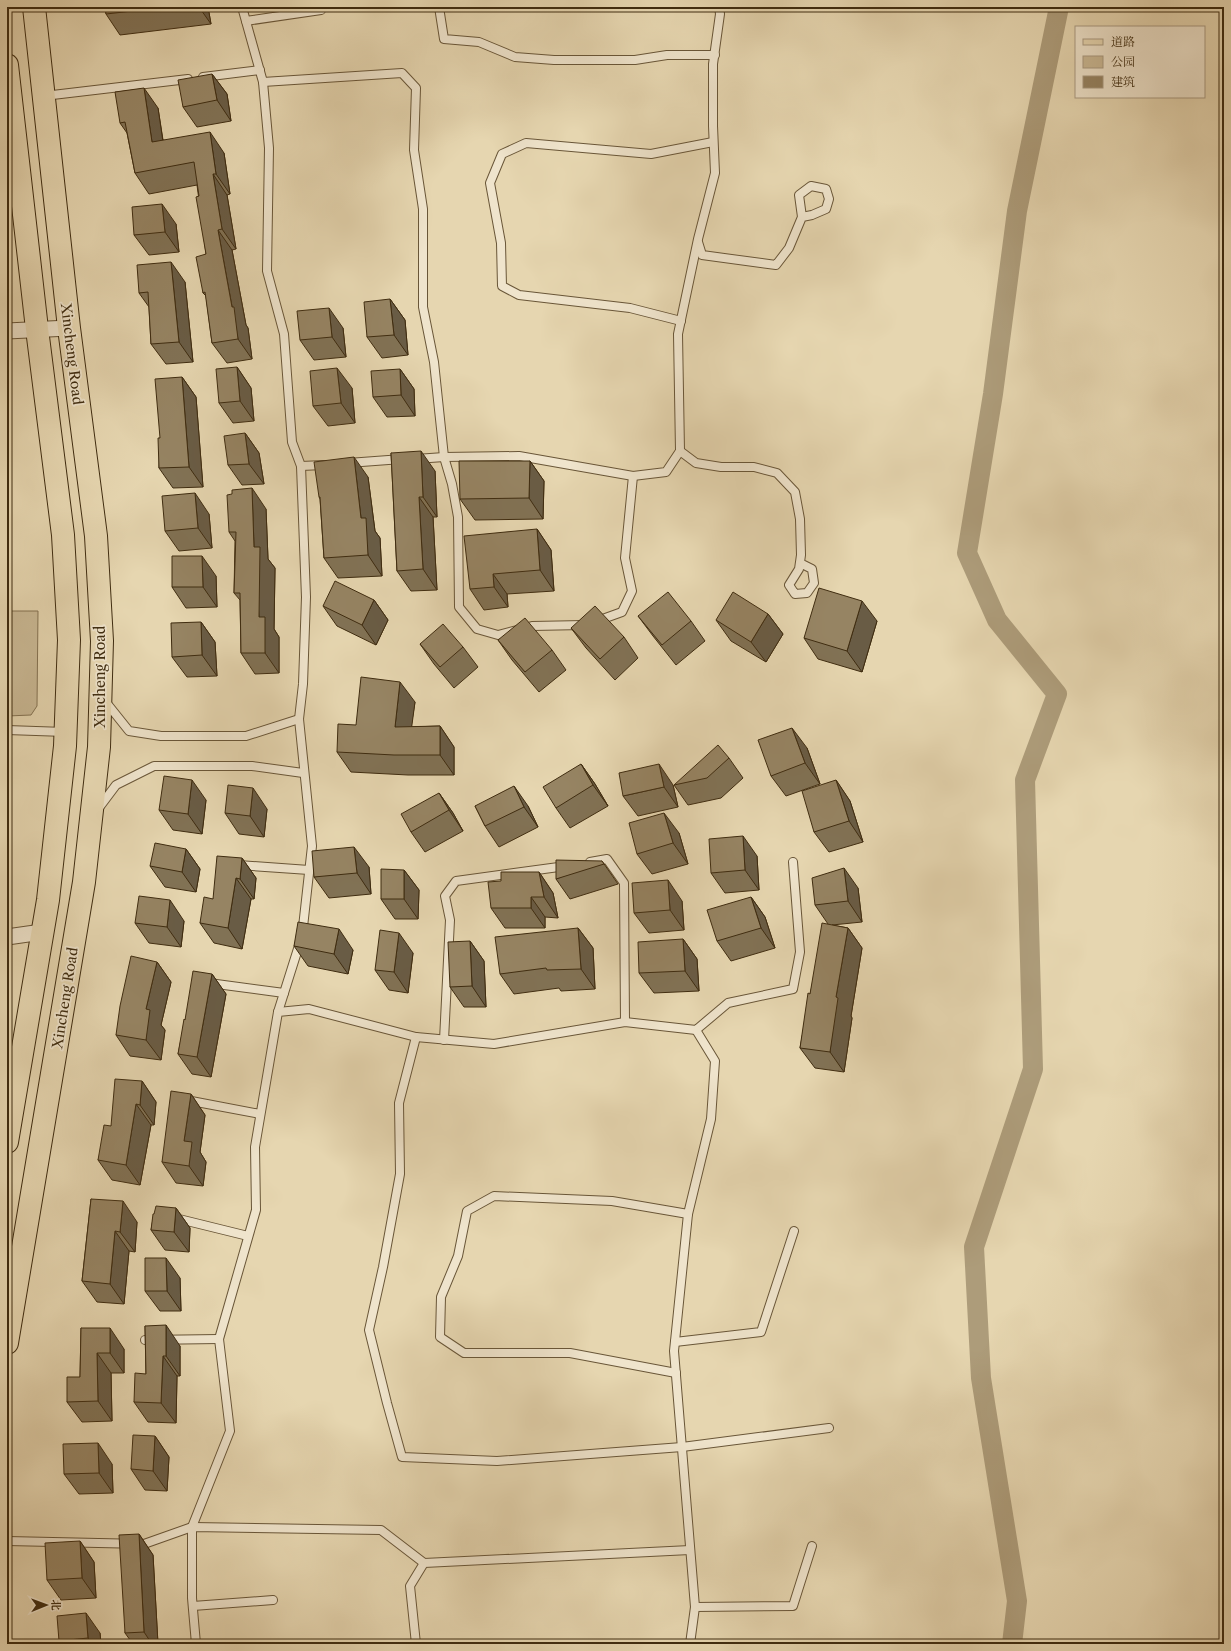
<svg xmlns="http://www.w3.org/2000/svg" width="1231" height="1651" font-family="'Libre Caslon Text','Noto Serif SC',serif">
<rect width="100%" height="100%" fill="#e6d6b0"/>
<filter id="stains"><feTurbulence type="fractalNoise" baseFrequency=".005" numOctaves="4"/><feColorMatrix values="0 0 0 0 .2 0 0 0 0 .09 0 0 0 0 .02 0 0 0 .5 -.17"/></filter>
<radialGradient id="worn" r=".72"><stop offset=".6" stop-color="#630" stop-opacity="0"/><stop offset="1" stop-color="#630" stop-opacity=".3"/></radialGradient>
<!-- green -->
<polygon fill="#cab995" stroke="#847252" points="7,611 38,611 37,706 31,715 7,716"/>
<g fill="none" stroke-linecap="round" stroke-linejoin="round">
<!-- canal -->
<polyline stroke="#ad9c7a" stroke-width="20" points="1012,1644 1017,1601 981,1378 974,1247 1033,1069 1025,780 1057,694 997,620 967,553 993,394 1017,211 1059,7"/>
<defs>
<g id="lane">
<polyline points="242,7 263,82 269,148 267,271 284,334 292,442 301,466 306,597 303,684 299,719 312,846 302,936 278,1012"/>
<polyline points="439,7 444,39 479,42 515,57 554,60 635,60 667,55 715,55"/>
<polyline points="246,21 321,10"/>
<polyline points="203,77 260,70"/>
<polyline points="263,82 402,73 416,88 414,150 423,209 423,307 434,362 444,457 452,484 458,517 459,607 477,629 498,635 532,626 584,625"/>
<polyline points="44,96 188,79"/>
<polyline points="698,242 702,255 776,265 789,248 802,217 799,195 811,186 826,189 829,199 826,209 812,215 802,217"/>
<polyline points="681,321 630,308 519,295 502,286 501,243 490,183 502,154 526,143 651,154 713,142"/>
<polyline points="680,451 696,463 721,467 754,467 777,473 795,492 800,519 801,555 799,569 789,585 795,594 807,593 814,583 812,569 800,563"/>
<polyline points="416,459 444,457 519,456 633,476 666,472 680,451 678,334 698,239 715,173 713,126 713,64 720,14 719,7"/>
<polyline points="348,463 402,459"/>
<polyline points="301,466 324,465"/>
<polyline points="597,621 622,612 632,591 625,558 633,476"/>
<polyline points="105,701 129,731 161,736 246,736 299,719"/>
<polyline points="7,730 65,732"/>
<polyline points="98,809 116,785 154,766 252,766 303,773"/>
<polyline points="590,862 607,859 624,883 625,1022"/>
<polyline points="238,865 309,870"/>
<polyline points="209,983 284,993"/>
<polyline points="416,1037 399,1103 400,1174 383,1267 369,1330 387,1403 402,1457 497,1461 682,1447 829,1428"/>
<polyline points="444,1040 450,920 445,896 456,881 566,866"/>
<polyline points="186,1100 260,1114"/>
<polyline points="175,1218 248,1236"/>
<polyline points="145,1340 219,1339"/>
<polyline points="675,1342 761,1332 794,1231"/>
<polyline points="676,1373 570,1353 464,1353 440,1337 441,1297 458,1256 467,1211 494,1196 612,1201 688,1214"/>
<polyline points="7,1541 144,1544 192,1527 381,1530 424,1563"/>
<polyline points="193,1606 273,1600"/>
<polyline points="695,1607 793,1606 812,1546"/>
<polyline points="196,1644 192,1598 192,1527 230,1431 219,1339 256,1210 255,1147 278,1012 309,1009 416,1037 494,1044 625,1022 696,1030 728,1003 793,989 800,952 793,862"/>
<polyline points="416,1644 410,1586 424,1563 690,1550"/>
<polyline points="690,1644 695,1607 674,1351 688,1214 711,1119 715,1061 696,1030"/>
</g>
<g id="street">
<polyline points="7,331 69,328"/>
<polyline points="7,937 42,932"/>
</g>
<g id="primary">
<polyline points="7,65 37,329 63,535 69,640 65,746 48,900 7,1142"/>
<polyline points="7,1343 84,882 99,747 102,641 96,536 69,328 34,7"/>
</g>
</defs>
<!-- lane casing -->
<use href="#lane" stroke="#695638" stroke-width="10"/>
<!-- street casing -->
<use href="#street" stroke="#695638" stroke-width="17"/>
<!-- primary casing -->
<use href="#primary" stroke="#3f2c10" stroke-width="24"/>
<!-- lane -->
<use href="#lane" stroke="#efe4cc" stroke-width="8"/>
<!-- street -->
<use href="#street" stroke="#efe4cc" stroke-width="15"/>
<!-- primary -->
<use href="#primary" stroke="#e6d6b0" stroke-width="22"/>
</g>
<!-- wall -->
<g fill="#817255" stroke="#3f2c10">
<polygon points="105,7 208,7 211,24 120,35 106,14"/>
<polygon points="212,74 227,94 231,121 197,127 183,107"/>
<polygon points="158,108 163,140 224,153 230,194 227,195 236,249 232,250 246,325 248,328 252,359 227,363 212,343 206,296 203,293 206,254 197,185 149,194 135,173 127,133 120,123"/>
<polygon points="176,224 179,252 149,255 134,235"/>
<polygon points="185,282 193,362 166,364 151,344 149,307 139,293"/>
<polygon points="390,299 405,320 408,355 382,358 367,337"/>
<polygon points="343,328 346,357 314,360 300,340"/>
<polygon points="237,367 251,388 254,421 233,423 219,403"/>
<polygon points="400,369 414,389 415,416 387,417 373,397"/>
<polygon points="182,377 196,397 203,487 173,488 159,468 160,438"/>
<polygon points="352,388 355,423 328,426 313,406"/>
<polygon points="245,433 259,453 264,484 242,485 228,465"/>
<polygon points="391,453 435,471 437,517 433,517 437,590 411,591 397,571"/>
<polygon points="530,461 544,481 543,519 475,520 460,499"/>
<polygon points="368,477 375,531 380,538 382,576 338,578 324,558 320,499 319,497"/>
<polygon points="266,509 268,559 275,568 274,629 279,637 279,673 255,674 241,653 240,600 234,593 235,541 229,532"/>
<polygon points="209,514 212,548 179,551 165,531"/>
<polygon points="537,529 551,550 554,591 507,594 508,607 484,610 470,589"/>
<polygon points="216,576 217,607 186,608 172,587"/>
<polygon points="374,600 388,620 376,645 337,626 323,606"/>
<polygon points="768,614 783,634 766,662 731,641 716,620"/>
<polygon points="638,616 691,621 705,641 676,665 653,636"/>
<polygon points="877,621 862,672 818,659 804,638"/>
<polygon points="201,622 215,642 217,676 187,677 172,657"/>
<polygon points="571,628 624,637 638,658 615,680 586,648"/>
<polygon points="498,640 552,650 566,670 539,692 512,660"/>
<polygon points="420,644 463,647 478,667 454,688 434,664"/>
<polygon points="415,702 411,727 440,726 454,747 454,775 408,775 351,772 337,752 356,725"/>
<polygon points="807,748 820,784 786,796 771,776"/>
<polygon points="729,758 743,778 721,798 688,805 674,785"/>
<polygon points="581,764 595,784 608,806 570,828 556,808"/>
<polygon points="836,780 850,801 863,842 829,852 814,832"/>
<polygon points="673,785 678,807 638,816 623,796"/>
<polygon points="439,793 453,813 463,831 425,852 411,832"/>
<polygon points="206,800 202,834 173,830 159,810"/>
<polygon points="475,806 528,806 538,827 499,847 485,826"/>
<polygon points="267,809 264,837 239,834 225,813"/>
<polygon points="679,833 688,864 652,874 637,854"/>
<polygon points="186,849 200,869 196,892 165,887 150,866"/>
<polygon points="757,856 759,890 725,893 711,873"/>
<polygon points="242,858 256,878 254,899 251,899 242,949 214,943 200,923 213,899"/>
<polygon points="602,861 618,884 570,899 556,879"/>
<polygon points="369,867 371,894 329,898 314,877"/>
<polygon points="404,870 419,890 418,919 395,919 381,899"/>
<polygon points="539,872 553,893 558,918 545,917 545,928 505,928 491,908"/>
<polygon points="858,888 862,922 832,925 848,928 862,948 851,1016 852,1018 844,1072 815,1068 800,1048 810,994 828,924 815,905"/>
<polygon points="751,897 765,917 775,948 731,961 717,941"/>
<polygon points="682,901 684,930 649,933 634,913"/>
<polygon points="184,921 181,947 149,943 135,923"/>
<polygon points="578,928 593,948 595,989 561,991 559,988 514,994 500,974"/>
<polygon points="683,939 697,959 699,991 654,993 639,973"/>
<polygon points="470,941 484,961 486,1007 464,1007 450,987"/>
<polygon points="294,946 353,950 348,974 308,966"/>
<polygon points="413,953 408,993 389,990 375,970"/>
<polygon points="157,962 171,982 161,1025 165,1030 161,1060 130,1056 116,1035"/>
<polygon points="212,974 226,994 211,1077 192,1074 178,1054 185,1020"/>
<polygon points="142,1081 156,1102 154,1125 151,1125 140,1185 112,1180 98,1160 111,1126"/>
<polygon points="191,1094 205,1115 200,1152 206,1162 203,1186 176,1183 162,1162"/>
<polygon points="91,1199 137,1222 135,1252 129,1251 124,1304 97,1302 82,1281"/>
<polygon points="176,1208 190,1228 189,1252 165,1250 151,1230 154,1214"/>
<polygon points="180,1278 181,1311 160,1311 145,1291"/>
<polygon points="145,1326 180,1346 180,1376 177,1376 176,1423 148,1422 134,1402 146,1374"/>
<polygon points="81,1328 124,1349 124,1373 111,1373 112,1421 82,1422 67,1402 80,1377"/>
<polygon points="155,1436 169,1457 167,1491 145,1490 131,1469"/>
<polygon points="112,1464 113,1493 79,1494 64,1474"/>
<polygon points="139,1534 153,1555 158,1644 133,1644 125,1633"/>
<polygon points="80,1541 94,1562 96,1598 61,1600 47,1580"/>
<polygon points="100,1633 101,1644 62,1644 59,1641"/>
</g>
<!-- shaded-wall -->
<g fill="#695c45" stroke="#3f2c10">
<polygon points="199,7 208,7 211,24"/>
<polygon points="212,74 227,94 231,121 217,100"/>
<polygon points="144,88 158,108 166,162 152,142"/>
<polygon points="210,132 224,153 230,194 216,174"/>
<polygon points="213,174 227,195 236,249 222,229"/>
<polygon points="162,204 176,224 179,252 165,232"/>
<polygon points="218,230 232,250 246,325 248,328 252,359 238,339"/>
<polygon points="171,262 185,282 193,362 179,342"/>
<polygon points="390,299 405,320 408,355 394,335"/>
<polygon points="329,308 343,328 346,357 332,337"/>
<polygon points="237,367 251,388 254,421 240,401"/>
<polygon points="337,368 352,388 355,423 341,403"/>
<polygon points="400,369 414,389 415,416 401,395"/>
<polygon points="182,377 196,397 203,487 189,467"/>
<polygon points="245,433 259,453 264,484 249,464"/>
<polygon points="421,451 435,471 437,517 423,497"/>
<polygon points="354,457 368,477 375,531 380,538 382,576 368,555 361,518"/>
<polygon points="530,461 544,481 543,519 529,498"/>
<polygon points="252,488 266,509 268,559 275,568 274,629 279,637 279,673 265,653 259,617 254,547"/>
<polygon points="195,493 209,514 212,548 198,528"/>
<polygon points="419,497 433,517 437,590 423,569"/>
<polygon points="537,529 551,550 554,591 540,570"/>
<polygon points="202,556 216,576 217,607 203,587"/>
<polygon points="493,574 507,594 508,607 494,587"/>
<polygon points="374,600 388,620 376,645 362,625"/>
<polygon points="862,601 877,621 862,672 847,651"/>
<polygon points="768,614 783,634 766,662 751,642"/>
<polygon points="201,622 215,642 217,676 202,655"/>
<polygon points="400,682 415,702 409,747 395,727"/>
<polygon points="440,726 454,747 454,775 440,755"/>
<polygon points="792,728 807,748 820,784 805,763"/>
<polygon points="7,760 9,763 7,770"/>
<polygon points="581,764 595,784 608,806 593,785"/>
<polygon points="659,764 673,785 678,807 664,787"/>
<polygon points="192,780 206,800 202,834 188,814"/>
<polygon points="836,780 850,801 863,842 849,821"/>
<polygon points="514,786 528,806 538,827 524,807"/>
<polygon points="253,788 267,809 264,837 250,816"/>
<polygon points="439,793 453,813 463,831 449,810"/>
<polygon points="664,813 679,833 688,864 673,843"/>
<polygon points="743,836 757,856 759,890 745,870"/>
<polygon points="354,847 369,867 371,894 357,873"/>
<polygon points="186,849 200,869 196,892 182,872"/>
<polygon points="242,858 256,878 254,899 240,879"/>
<polygon points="844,868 858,888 862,922 848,901"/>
<polygon points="404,870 419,890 418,919 404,899"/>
<polygon points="539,872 553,893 558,918 544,897"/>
<polygon points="236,878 251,899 242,949 228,928"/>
<polygon points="668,880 682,901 684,930 670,910"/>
<polygon points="531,897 545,917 545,928 531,908"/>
<polygon points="751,897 765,917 775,948 761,928"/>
<polygon points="170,900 184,921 181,947 167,927"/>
<polygon points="578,928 593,948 595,989 581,969"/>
<polygon points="848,928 862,948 851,1016 852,1018 844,1072 830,1052 836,997"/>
<polygon points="339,929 353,950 348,974 334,954"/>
<polygon points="399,933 413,953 408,993 394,972"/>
<polygon points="683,939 697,959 699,991 685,971"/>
<polygon points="470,941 484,961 486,1007 472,986"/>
<polygon points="157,962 171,982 161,1025 165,1030 161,1060 146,1040 146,1009"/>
<polygon points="212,974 226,994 211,1077 197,1057"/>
<polygon points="142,1081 156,1102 154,1125 140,1105"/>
<polygon points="191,1094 205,1115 200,1152 206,1162 203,1186 189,1166 184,1141"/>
<polygon points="136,1104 151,1125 140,1185 126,1165"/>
<polygon points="123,1201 137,1222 135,1252 120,1232"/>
<polygon points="176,1208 190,1228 189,1252 174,1232"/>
<polygon points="115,1231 129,1251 124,1304 110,1284"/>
<polygon points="166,1258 180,1278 181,1311 167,1291"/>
<polygon points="166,1325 180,1346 180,1376 166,1356"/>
<polygon points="110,1328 124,1349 124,1373 110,1353"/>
<polygon points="97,1353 111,1373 112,1421 98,1401"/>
<polygon points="163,1356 177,1376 176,1423 161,1403"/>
<polygon points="155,1436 169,1457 167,1491 153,1471"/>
<polygon points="98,1443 112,1464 113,1493 99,1473"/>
<polygon points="139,1534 153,1555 158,1644 152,1644 144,1632"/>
<polygon points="80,1541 94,1562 96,1598 82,1578"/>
<polygon points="86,1613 100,1633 101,1644 93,1644 88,1638"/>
</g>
<!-- building -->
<g fill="#968463" stroke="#3f2c10">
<polygon points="105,7 168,7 106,14"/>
<polygon points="212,74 217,100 183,107 178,80"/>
<polygon points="144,88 152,142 210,132 216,174 213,174 222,229 218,230 232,307 234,307 238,339 212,343 205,292 203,293 196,257 206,254 196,197 199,196 194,162 135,173 125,122 120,123 115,92"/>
<polygon points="162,204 165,232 134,235 132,207"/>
<polygon points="171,262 179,342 151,344 148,292 139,293 137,265"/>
<polygon points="390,299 394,335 367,337 364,302"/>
<polygon points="329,308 332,337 300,340 297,311"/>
<polygon points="237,367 240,401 219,403 216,369"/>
<polygon points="337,368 341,403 313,406 310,371"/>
<polygon points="400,369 401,395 373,397 371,371"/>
<polygon points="182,377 189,467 159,468 158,438 160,438 155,379"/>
<polygon points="245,433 249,464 228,465 224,436"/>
<polygon points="421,451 423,497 419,497 423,569 397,571 391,453"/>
<polygon points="354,457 361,518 366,518 368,555 324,558 320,497 319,497 314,462"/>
<polygon points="459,461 530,461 529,498 460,499"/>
<polygon points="252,488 254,547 260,547 259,617 265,617 265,653 241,653 240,593 234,593 236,532 229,532 227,495 232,494 232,490"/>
<polygon points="195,493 198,528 165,531 162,496"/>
<polygon points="537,529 540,570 493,574 494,587 470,589 464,536"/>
<polygon points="172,556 202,556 203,587 172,587"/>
<polygon points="335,581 374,600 362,625 323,606"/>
<polygon points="819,588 862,601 847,651 804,638"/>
<polygon points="668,592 691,621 662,645 638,616"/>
<polygon points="733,592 768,614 751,642 716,620"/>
<polygon points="595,606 624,637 600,659 571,628"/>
<polygon points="525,618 552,650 525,672 498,640"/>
<polygon points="201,622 202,655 172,657 171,623"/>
<polygon points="443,624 463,647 440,667 420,644"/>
<polygon points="361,677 400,682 395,727 440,726 440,755 394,755 337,752 338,724 356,725"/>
<polygon points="792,728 805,763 771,776 758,740"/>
<polygon points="718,745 729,758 707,778 674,785"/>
<polygon points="581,764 593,785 556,808 543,787"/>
<polygon points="659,764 664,787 623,796 619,773"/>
<polygon points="164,776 192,780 188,814 159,810"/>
<polygon points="836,780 849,821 814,832 802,791"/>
<polygon points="228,785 253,788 250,816 225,813"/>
<polygon points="514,786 524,807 485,826 475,806"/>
<polygon points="439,793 449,810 411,832 401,814"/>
<polygon points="664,813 673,843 637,854 629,823"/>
<polygon points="743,836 745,870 711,873 709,839"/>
<polygon points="155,843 186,849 182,872 150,866"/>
<polygon points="354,847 357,873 314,877 312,851"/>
<polygon points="217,856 242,858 240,879 236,878 228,928 200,923 204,897 213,899"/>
<polygon points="556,860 602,861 604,864 556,879"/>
<polygon points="844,868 848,901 815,905 812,878"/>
<polygon points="381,869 404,870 404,899 381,899"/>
<polygon points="501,872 539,872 544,897 531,897 531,908 491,908 488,882 501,881"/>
<polygon points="668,880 670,910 634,913 632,883"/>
<polygon points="139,896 170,900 167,927 135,923"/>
<polygon points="751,897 761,928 717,941 707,910"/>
<polygon points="298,922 339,929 334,954 294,946"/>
<polygon points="822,923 848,928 836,997 838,998 830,1052 800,1048 808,993 810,994"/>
<polygon points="578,928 581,969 547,970 546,968 500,974 495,937"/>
<polygon points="380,930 399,933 394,972 375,970"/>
<polygon points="683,939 685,971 639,973 638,942"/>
<polygon points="470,941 472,986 450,987 448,942"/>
<polygon points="131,956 157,962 146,1009 150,1010 146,1040 116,1035 120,1006"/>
<polygon points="193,971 212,974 197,1057 178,1054 184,1019 185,1020"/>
<polygon points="115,1079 142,1081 140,1105 136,1104 126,1165 98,1160 104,1125 111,1126"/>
<polygon points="171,1091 191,1094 184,1141 192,1142 189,1166 162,1162"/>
<polygon points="91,1199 123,1201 120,1232 115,1231 110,1284 82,1281"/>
<polygon points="156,1206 176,1208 174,1232 151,1230 153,1214 154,1214"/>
<polygon points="145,1258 166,1258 167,1291 145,1291"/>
<polygon points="166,1325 166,1356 163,1356 161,1403 134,1402 135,1373 146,1374 145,1326"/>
<polygon points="81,1328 110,1328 110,1353 97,1353 98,1401 67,1402 67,1377 80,1377"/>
<polygon points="133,1435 155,1436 153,1471 131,1469"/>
<polygon points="98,1443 99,1473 64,1474 63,1444"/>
<polygon points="139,1534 144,1632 125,1633 119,1535"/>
<polygon points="80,1541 82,1578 47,1580 45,1543"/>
<polygon points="86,1613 88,1638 59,1641 57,1616"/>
</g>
<g text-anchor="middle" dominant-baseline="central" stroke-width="3.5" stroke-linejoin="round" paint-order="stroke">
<!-- street labels -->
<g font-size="14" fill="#3f2c10" stroke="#efe4cc">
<text transform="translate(72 354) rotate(83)">Xincheng Road</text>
<text transform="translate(100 677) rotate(-90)">Xincheng Road</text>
<text transform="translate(65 998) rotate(-81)">Xincheng Road</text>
</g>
</g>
<!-- margin -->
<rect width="1231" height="1651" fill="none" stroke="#e6d6b0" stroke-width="24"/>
<rect x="8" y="8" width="1215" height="1635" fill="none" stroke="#3f2c10" stroke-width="2"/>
<rect x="12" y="12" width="1207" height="1627" fill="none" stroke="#3f2c10"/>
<!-- legend -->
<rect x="1075" y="26" width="130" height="72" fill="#efe4cc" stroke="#a99a81"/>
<rect x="1083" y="39" width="20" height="6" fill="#e6d6b0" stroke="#a99a81"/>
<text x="1111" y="46" font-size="12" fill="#3f2c10">道路</text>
<rect x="1083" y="56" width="20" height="12" fill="#cab995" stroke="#a99a81"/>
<text x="1111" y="66" font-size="12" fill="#3f2c10">公园</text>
<rect x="1083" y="76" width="20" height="12" fill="#968463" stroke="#a99a81"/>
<text x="1111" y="86" font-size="12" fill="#3f2c10">建筑</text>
<!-- north arrow -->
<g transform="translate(46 1605) rotate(89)" stroke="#efe4cc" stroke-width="3" paint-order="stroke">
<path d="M0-3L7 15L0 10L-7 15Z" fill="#3f2c10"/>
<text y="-6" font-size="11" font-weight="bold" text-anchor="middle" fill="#3f2c10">北</text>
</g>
<rect width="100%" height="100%" filter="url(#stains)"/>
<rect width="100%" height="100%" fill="url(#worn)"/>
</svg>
